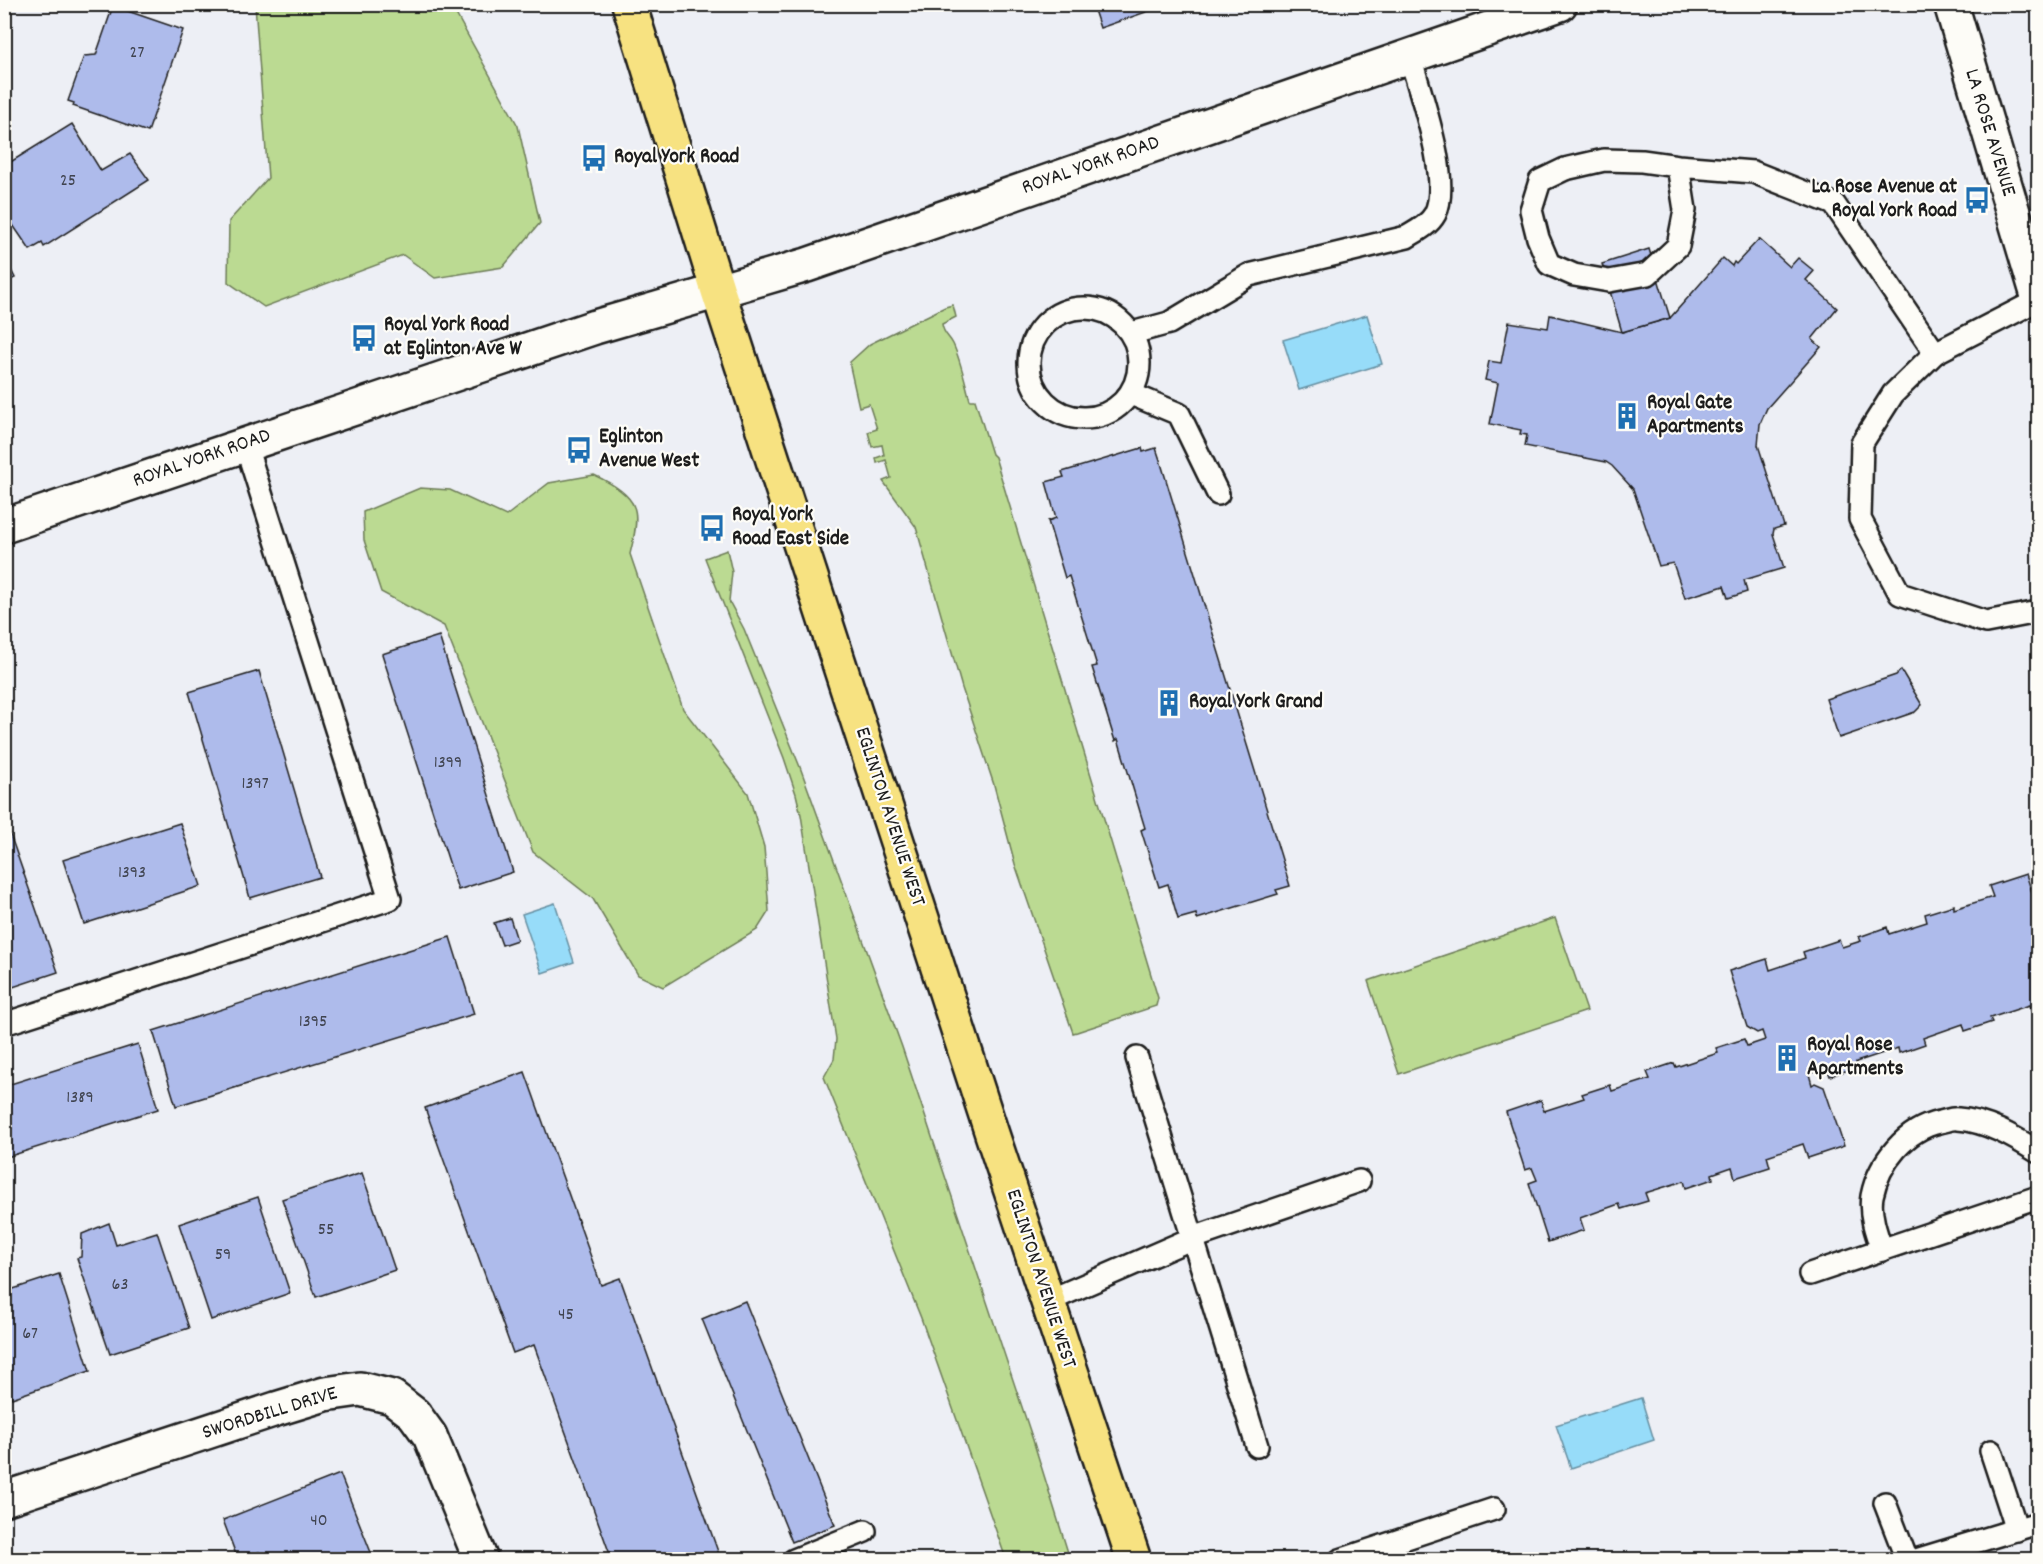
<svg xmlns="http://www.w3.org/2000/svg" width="2043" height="1564" font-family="Dekko,sans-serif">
<rect width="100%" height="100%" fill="#edeff5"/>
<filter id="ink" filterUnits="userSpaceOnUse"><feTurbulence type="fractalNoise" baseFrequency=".0167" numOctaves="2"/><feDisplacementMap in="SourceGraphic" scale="12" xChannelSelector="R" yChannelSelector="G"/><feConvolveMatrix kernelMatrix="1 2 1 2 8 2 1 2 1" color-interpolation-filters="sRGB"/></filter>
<g filter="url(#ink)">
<!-- green -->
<g fill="#bbda92" stroke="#6c7b57" stroke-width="1.5">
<polygon points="255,5 451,5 518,126 540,223 503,267 435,278 403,255 264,307 228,282 229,221 268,178"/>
<path d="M953,305l3,12 -14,7c1,10 7,12 11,20 8,17 12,38 17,56h5l17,54 3,3 163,541 -2,8 -79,26 -4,1 -1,-3 -57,-166 -21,-79 -32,-97 -46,-161 -33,-46 8,-3 -5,-18 -9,3 -1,-5 8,-3 -2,-10 -10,2 -4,-15 9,-3 -8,-25 -10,3 -9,-40v-5l20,-18 75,-37z"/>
<path d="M594,475c13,6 35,18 40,32 5,12 -1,35 -4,47l53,155 65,84 16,54 5,64 -12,19 -94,57 -25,-12 -45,-76 -60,-47 -89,-226 -63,-34 -17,-52 -1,-28 57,-24 30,2 56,26 43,-33z"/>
<polygon points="727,550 732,572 729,601 744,629 800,767 902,1047 1033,1440 1070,1559 1006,1559 921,1318 824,1077 834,1059 836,1039 801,815 796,794 784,758 705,558"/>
<polygon points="1555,918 1587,1011 1399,1074 1368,981"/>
</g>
<!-- water -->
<g fill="#97dcf9" stroke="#668fa1" stroke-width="1.5">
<polygon points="1367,315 1382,364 1299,390 1283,340"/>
<polygon points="555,903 574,962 542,973 522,914"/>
<polygon points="1641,1398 1654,1440 1571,1468 1556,1425"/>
</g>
<!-- building -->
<g fill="#aebbeb" stroke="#1c1c1c" stroke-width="1.5">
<polygon points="1092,4 1166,4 1166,5 1100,28"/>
<polygon points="113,6 183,30 148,132 73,106 74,103 68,101 84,56 96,55"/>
<polygon points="72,124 101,171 130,154 149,180 44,247 42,243 30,250 4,212 4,166"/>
<polygon points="1759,239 1790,267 1798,258 1814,271 1806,280 1837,308 1812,339 1821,347 1767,408 1760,424 1758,445 1784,526 1774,529 1773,534 1784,568 1744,580 1747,592 1728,598 1724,586 1685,598 1673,563 1659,566 1633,489 1612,466 1606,462 1525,446 1527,435 1520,434 1521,430 1490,424 1498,383 1485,380 1489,361 1501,363 1509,322 1548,328 1550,315 1622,332 1670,318 1723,258 1732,266 1734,262 1736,264"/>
<polygon points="1649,249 1670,318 1622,332 1602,264"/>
<polygon points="4,256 15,278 4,283"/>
<polygon points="1142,448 1143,452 1156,448 1160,460 1290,886 1276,890 1278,894 1197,919 1196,914 1178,919 1168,884 1159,887 1141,830 1145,828 1118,739 1115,741 1092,667 1097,666 1069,576 1065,578 1048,521 1056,518 1046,482 1064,477 1062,472"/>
<polygon points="439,636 513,872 458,890 382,654"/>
<polygon points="1901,670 1922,705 1915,712 1839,738 1826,699 1896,675"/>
<polygon points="259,671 320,877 250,898 189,692"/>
<polygon points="4,817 58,972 4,990"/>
<polygon points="180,823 201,886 84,924 63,860"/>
<polygon points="2026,874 2038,911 2038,934 2036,935 2038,944 2038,1013 2033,1015 2030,1005 1990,1018 1992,1022 1965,1031 1963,1024 1923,1038 1925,1044 1899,1053 1898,1048 1856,1062 1857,1067 1830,1076 1827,1068 1809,1074 1812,1085 1815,1083 1824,1087 1844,1146 1808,1158 1803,1144 1767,1156 1770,1167 1735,1178 1732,1167 1712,1174 1713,1179 1686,1188 1684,1181 1645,1193 1648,1201 1621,1209 1619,1204 1580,1218 1584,1230 1548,1242 1529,1183 1537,1180 1532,1168 1525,1170 1506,1112 1541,1100 1544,1111 1584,1098 1582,1094 1610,1085 1612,1091 1650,1079 1647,1072 1674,1063 1676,1067 1718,1053 1716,1048 1744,1039 1747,1046 1765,1040 1762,1031 1757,1033 1747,1027 1729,971 1767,959 1770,970 1805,958 1803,952 1839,940 1842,947 1861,941 1859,937 1887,927 1889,934 1927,922 1925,914 1954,905 1954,909 1993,897 1989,886"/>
<polygon points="510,918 517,940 502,945 494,923"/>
<polygon points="450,937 474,1014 176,1106 153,1031"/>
<polygon points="138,1044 158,1109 4,1158 4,1086"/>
<polygon points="525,1072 601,1285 620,1278 721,1560 612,1560 534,1345 513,1353 425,1108"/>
<polygon points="362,1173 395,1270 316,1297 282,1199"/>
<polygon points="258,1197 290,1293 211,1320 179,1224"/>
<polygon points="109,1223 116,1245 157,1232 189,1328 110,1354 77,1258 81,1257 82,1234"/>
<polygon points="59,1274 90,1371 12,1398 4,1377 4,1292"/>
<polygon points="745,1301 835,1525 792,1542 702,1319"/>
<polygon points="340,1474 372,1555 359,1560 262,1560 259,1552 238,1560 223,1520"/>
<polygon points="180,1553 182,1560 161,1560"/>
</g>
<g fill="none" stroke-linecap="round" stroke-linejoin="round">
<defs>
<g id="lane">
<polyline points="1678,166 1685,210 1678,246 1648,274 1609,281 1574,275 1549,264 1538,238 1531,210 1540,181 1565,169 1604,160 1642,161 1678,166 1753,172 1834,204 1935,353"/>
<polyline points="2038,300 1935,353 1893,394 1862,443 1860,519 1900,594 1986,622 2038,612"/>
<circle cx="1084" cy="363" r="55"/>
<path d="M1132,333l37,-10 80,-48 158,-38c10,-6 22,-12 28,-23 17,-34 -15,-120 -25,-158"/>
<polyline points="1131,394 1179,414 1218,494"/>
<polyline points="4,1024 390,899 245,443"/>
<polyline points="1137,1058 1257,1446"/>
<path d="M1882,1250c-6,-17 -13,-37 -10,-54 7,-34 34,-67 68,-74 6,-1 12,-4 18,-3 29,2 56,18 80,33"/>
<polyline points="1810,1274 2038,1197"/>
<polyline points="1048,1301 1193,1238 1359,1181"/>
<polyline points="1991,1451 2017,1530"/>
<polyline points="1885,1503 1907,1560"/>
<polyline points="794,1560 865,1531"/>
<polyline points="1340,1560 1494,1509"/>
<polyline points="1916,1560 2038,1523"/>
</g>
<polyline id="street" points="4,1499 276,1409 325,1394 360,1389 392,1397 414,1414 430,1436 481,1560"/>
<g id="secondary">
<polyline points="1951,4 2038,296"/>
<polyline points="4,526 595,327 807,265 1560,4"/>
</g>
<polyline id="primary" points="629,4 718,291 992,1134 1134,1560"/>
</defs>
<!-- lane casing -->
<use href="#lane" stroke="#1c1c1c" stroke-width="26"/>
<!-- street casing -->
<use href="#street" stroke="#1c1c1c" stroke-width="38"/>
<!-- secondary casing -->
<use href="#secondary" stroke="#1c1c1c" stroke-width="38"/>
<!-- primary casing -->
<use href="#primary" stroke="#1c1c1c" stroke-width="38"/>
<!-- lane -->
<use href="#lane" stroke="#fdfcf7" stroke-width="21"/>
<!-- street -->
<use href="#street" stroke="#fdfcf7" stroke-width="33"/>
<!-- secondary -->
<use href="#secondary" stroke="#fdfcf7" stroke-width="33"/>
<!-- primary -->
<use href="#primary" stroke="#f7e281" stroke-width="33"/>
</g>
</g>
<!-- icons -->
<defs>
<symbol id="bus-bare" viewBox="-9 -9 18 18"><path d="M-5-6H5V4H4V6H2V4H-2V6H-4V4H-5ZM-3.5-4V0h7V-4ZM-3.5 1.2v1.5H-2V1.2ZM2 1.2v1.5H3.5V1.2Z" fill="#1f6fb2" stroke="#fdfcf7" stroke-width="2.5" paint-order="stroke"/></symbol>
<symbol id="building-bare" viewBox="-9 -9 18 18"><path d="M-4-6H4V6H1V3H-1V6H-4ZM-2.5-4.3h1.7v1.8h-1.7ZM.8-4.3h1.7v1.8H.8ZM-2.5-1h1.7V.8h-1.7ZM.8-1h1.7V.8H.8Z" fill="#1f6fb2" stroke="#fdfcf7" stroke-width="2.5" paint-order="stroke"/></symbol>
</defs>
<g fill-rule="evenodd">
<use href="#bus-bare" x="575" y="139" width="38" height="38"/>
<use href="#bus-bare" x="1958" y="181" width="38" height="38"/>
<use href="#bus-bare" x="345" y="319" width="38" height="38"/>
<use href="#building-bare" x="1608" y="397" width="38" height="38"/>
<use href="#bus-bare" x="560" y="431" width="38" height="38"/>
<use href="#bus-bare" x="693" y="509" width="38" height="38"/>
<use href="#building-bare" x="1150" y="684" width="38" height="38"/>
<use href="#building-bare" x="1768" y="1039" width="38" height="38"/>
</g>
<g text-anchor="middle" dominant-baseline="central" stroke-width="4.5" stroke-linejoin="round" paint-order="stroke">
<!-- number labels -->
<g font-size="18" fill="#404450">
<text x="137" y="53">27</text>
<text x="68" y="181">25</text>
<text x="448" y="763">1399</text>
<text x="255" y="784">1397</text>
<text x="132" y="873">1393</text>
<text x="313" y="1022">1395</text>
<text x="80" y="1098">1389</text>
<text x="326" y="1230">55</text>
<text x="223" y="1255">59</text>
<text x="120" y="1285">63</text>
<text x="566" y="1315">45</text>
<text x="30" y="1334">67</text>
<text x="319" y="1521">40</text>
</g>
<!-- street labels -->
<g font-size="21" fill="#1c1c1c" stroke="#fdfcf7">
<text transform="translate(1989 133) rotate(73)">LA ROSE AVENUE</text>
<text transform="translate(1091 166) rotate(-19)">ROYAL YORK ROAD</text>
<text transform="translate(202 459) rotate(-19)">ROYAL YORK ROAD</text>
<text transform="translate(889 817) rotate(72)">EGLINTON AVENUE WEST</text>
<text transform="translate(1040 1279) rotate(72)">EGLINTON AVENUE WEST</text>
<text transform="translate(270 1414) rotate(-17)">SWORDBILL DRIVE</text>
</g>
<!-- poi labels -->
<g font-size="21" font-weight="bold" fill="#1c1c1c" stroke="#fdfcf7" text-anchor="start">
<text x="614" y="158">Royal York Road</text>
<text x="1957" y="188" text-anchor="end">La Rose Avenue at<tspan x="1957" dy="24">Royal York Road</tspan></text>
<text x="384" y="326">Royal York Road<tspan x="384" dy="24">at Eglinton Ave W</tspan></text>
<text x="1647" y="404">Royal Gate<tspan x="1647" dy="24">Apartments</tspan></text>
<text x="599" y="438">Eglinton<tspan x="599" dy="24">Avenue West</tspan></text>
<text x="732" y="516">Royal York<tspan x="732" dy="24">Road East Side</tspan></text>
<text x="1189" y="703">Royal York Grand</text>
<text x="1807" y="1046">Royal Rose<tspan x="1807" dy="24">Apartments</tspan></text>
</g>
</g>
<!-- margin -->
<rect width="2043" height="1564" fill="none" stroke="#fdfcf7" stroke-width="24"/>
<rect x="12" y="12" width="2019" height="1540" fill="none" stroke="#1c1c1c" stroke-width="2" filter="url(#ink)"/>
</svg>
